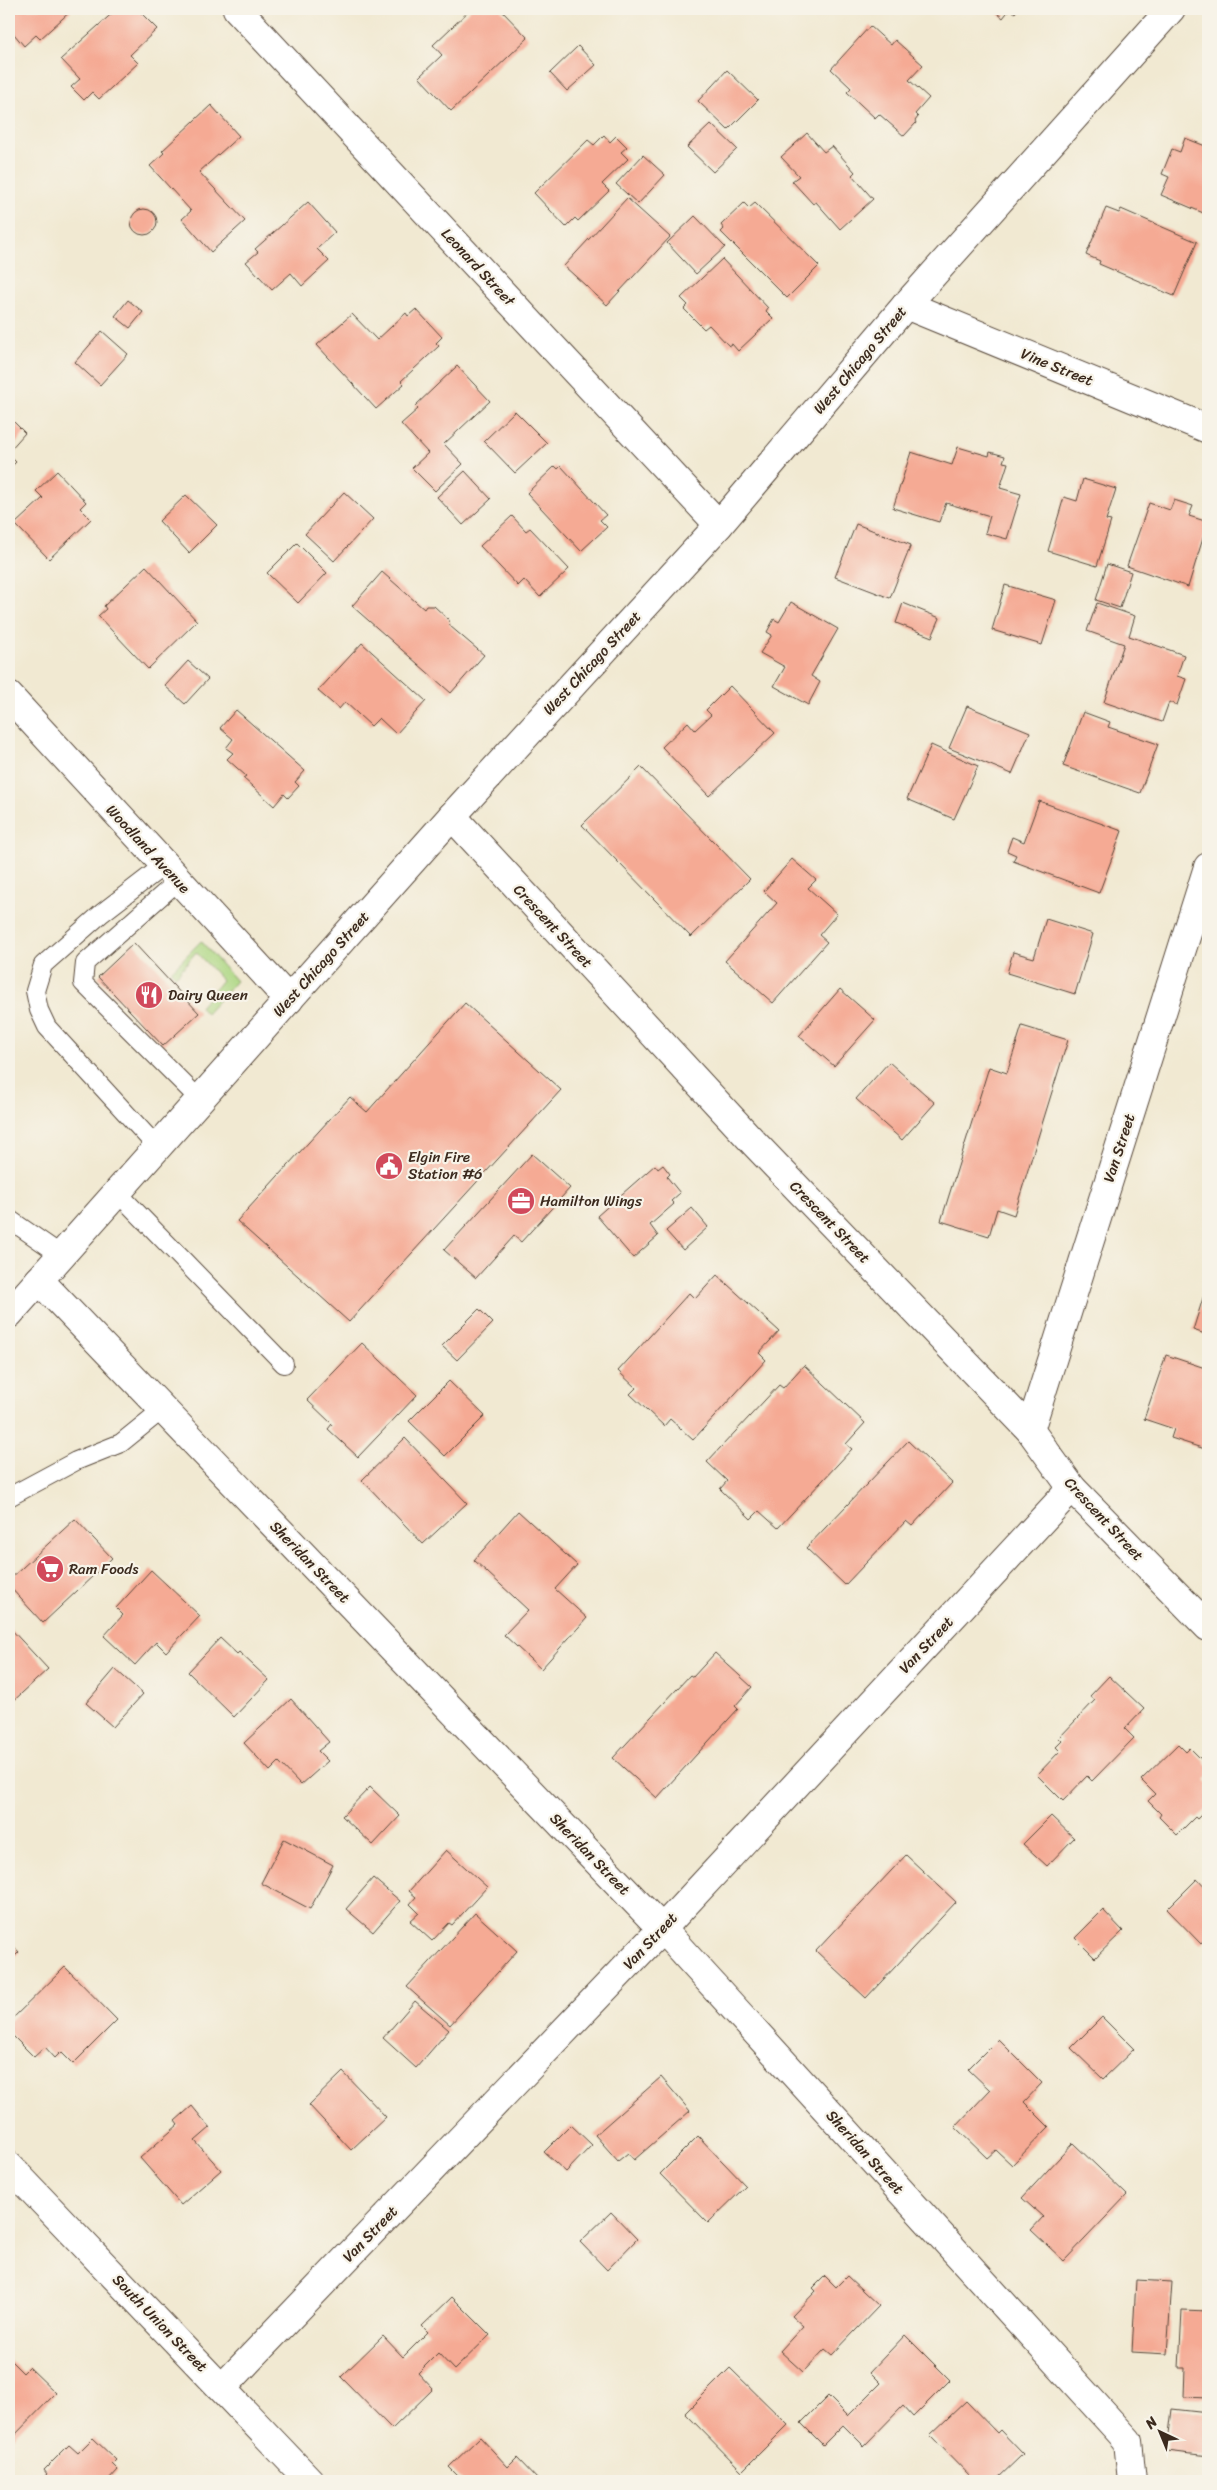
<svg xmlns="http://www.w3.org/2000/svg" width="1217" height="2490" font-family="Sriracha,sans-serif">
<rect width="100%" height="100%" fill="#f7f3e8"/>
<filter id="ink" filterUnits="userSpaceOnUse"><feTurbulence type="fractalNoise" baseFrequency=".02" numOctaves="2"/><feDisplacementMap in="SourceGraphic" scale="10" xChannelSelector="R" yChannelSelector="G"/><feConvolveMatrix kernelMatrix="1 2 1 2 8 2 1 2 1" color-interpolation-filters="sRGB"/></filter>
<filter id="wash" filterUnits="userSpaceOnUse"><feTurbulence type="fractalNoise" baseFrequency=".0096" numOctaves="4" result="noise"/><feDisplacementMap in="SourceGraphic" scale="20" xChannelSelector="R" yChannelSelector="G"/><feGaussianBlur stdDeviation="1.12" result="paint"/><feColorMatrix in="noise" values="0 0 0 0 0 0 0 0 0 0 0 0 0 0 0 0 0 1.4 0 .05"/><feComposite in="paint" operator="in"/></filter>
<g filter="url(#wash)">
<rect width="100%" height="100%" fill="#f1e9d2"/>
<!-- green -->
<polygon fill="#add783" stroke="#748050" points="201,941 236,981 206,1014 200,1007 222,980 196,952 176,976 171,971"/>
<g id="blocks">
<!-- building -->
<g fill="#f5aa94">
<polygon points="9,9 73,9 40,39 36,35 24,46 9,28"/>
<polygon points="117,9 137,9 157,29 130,55 138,63 99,99 92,92 84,100 71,87 80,79 61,59"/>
<polygon points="471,9 500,9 528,38 451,111 419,77 442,55 433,45"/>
<polygon points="992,9 1018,9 1015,13 1010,9 1003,18"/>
<polygon points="870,26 891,45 895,40 923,65 909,80 929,98 915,114 918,117 915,121 916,123 904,136 879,114 875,118 847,92 851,88 831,69"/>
<polygon points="578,46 596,65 567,91 550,73"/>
<polygon points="727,70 758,100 728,130 698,101"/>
<polygon points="211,105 239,136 199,172 245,221 211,252 182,219 191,211 150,166 164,153 162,151"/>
<polygon points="711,124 737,149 713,172 687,147"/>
<polygon points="807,133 824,152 832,146 855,172 852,175 873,199 840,229 816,202 813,204 792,181 799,176 781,157"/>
<polygon points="604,135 610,142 616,136 627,147 621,152 628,159 602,184 609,191 578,221 575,218 566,227 534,193 588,140 594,145"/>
<polygon points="1185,138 1208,147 1208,215 1161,195 1169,177 1162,174 1172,149 1180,152"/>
<polygon points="643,155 665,175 638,204 616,184"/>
<polygon points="627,198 670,237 607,305 564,266"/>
<polygon points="308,202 335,232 317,249 329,261 302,286 291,273 272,290 246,262 258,252 255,249"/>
<polygon points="744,203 749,208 755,203 819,266 787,298 721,232 724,229 721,225"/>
<polygon points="1106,208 1119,213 1121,209 1197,242 1174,296 1099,264 1100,261 1086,255"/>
<circle cx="144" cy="222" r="13"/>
<polygon points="695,216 725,247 696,274 667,243"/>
<polygon points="722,259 768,308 766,311 773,318 738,351 732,344 729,346 709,325 704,329 684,309 688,305 681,298"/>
<polygon points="128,300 143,312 130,328 115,316"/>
<polygon points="416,309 442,337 436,343 439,346 401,381 404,384 376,409 317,345 352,314 377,340 406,313 408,316"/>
<polygon points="102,331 128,354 100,385 75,362"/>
<polygon points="457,366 490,401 444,444 463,464 435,491 412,468 428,453 401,424 418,409 415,406"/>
<polygon points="515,411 547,443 515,473 484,441"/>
<polygon points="9,417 25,433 9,451"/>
<polygon points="958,447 989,456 990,452 1005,456 1003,462 1008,463 1000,488 1021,494 1007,539 985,533 990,516 946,503 939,522 893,508 911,452 952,465"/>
<polygon points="9,455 16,462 9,469"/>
<polygon points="555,466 558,469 561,466 606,515 600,520 607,527 581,551 527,493"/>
<polygon points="57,471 86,502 80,508 91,519 49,559 15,524 43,498 36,491"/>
<polygon points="465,471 491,499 463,525 437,497"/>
<polygon points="1083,479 1116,489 1106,520 1111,521 1097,566 1048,551 1064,497 1077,501"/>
<polygon points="344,492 373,519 334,561 305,534"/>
<polygon points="186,495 217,525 189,553 159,521"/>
<polygon points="1174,500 1193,506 1189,516 1208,522 1188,587 1127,566 1149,503 1170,510"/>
<polygon points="512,516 526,531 530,528 569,569 540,597 524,580 518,586 480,546"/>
<polygon points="856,524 911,545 890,598 835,577"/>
<polygon points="297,543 327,573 298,603 267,573"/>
<polygon points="1107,564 1131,572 1120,608 1096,600"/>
<polygon points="146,566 197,621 148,669 98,616 106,609 104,606"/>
<polygon points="382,572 424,609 426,606 434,606 449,620 450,626 484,655 451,693 352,606"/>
<polygon points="1005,585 1056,600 1042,645 992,630"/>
<polygon points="791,602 838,629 811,676 820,682 808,705 774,686 785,667 760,653 772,635 767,632 774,619 779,622"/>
<polygon points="903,603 940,618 932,637 896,623"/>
<polygon points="1097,603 1135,616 1129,636 1184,655 1177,676 1186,679 1177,705 1169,702 1162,722 1104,702 1124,644 1087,631"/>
<polygon points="362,643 426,701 396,734 379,718 371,726 345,702 339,709 318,691"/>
<polygon points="188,661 208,679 185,704 165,686"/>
<polygon points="730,686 775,733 709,796 662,747 688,722 695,730 711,715 706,710"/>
<polygon points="967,706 1030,732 1012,774 949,748"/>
<polygon points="236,710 305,771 295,782 299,786 288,798 284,794 274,806 243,778 246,776 227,759 233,753 226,748 233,739 220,728"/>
<polygon points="1083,712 1110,722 1108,727 1158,744 1140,793 1063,766"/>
<polygon points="931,745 978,766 954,819 907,799"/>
<polygon points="641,767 750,879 691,937 582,825"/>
<polygon points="1039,801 1122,831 1099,893 1013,861 1016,855 1007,851 1012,837 1024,842"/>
<polygon points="792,859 816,880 808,888 837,914 819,935 827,942 773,1003 725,961 777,903 764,891"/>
<polygon points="1046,919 1093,934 1075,994 1007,973 1013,952 1034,958"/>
<polygon points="134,943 199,1013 163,1046 98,977"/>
<polygon points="840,989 875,1020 834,1066 799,1036"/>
<polygon points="465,1003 561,1090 349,1322 237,1221 350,1097 367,1112"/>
<polygon points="1022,1026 1068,1040 1014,1215 997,1209 989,1236 941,1221 989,1067 1007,1073"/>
<polygon points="889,1062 935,1103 902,1140 856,1099"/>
<polygon points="532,1154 570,1188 521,1242 514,1236 476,1278 444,1250"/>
<polygon points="655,1165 658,1169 663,1165 670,1174 667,1177 680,1193 671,1201 674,1204 650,1225 658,1236 633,1258 597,1216"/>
<polygon points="692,1208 708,1227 683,1250 666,1231"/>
<polygon points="717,1275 779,1331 759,1353 766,1360 693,1440 670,1419 664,1426 630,1394 636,1388 618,1371 689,1293 695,1299"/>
<polygon points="1208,1282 1208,1335 1193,1330"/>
<polygon points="479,1309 493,1323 457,1360 442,1346"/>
<polygon points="362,1343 417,1395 358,1457 328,1429 332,1424 307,1400"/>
<polygon points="1166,1355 1208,1369 1208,1450 1171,1438 1174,1429 1144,1419"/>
<polygon points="804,1365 865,1423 846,1444 852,1449 778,1528 759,1511 751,1519 720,1489 727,1481 707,1462 779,1385 783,1388"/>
<polygon points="449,1381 485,1416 445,1456 409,1421"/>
<polygon points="405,1438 467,1503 423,1544 362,1480"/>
<polygon points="908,1441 952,1483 912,1526 906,1521 845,1585 806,1548"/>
<polygon points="518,1511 577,1565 555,1589 587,1618 541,1669 504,1635 528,1610 474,1560"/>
<polygon points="75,1519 112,1558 43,1623 9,1586 9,1580"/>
<polygon points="151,1570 200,1616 166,1652 156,1642 135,1665 104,1636 123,1615 116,1608"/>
<polygon points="9,1627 48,1669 9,1705"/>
<polygon points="220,1638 237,1654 239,1652 269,1680 234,1717 188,1672"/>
<polygon points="715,1653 752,1687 735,1706 738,1709 657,1798 613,1758 690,1675 693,1677"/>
<polygon points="115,1669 143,1694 113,1727 86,1703"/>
<polygon points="1109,1676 1144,1709 1125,1729 1134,1738 1092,1781 1087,1776 1063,1801 1037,1775 1060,1751 1056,1747 1062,1741 1059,1738 1095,1700 1090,1696"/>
<polygon points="291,1699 329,1742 318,1751 328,1761 301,1785 279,1762 270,1771 244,1743"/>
<polygon points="1178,1744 1186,1752 1190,1748 1208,1766 1208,1776 1205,1780 1208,1783 1208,1808 1197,1819 1195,1817 1177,1835 1159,1817 1161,1814 1148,1801 1155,1794 1141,1780"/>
<polygon points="370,1787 400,1816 373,1845 342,1816"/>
<polygon points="1051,1816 1074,1838 1047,1866 1023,1844"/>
<polygon points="284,1839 333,1865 310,1909 261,1883"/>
<polygon points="446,1850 487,1887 452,1925 449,1923 432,1941 410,1921 419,1913 410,1904 416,1897 409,1891"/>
<polygon points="906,1855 956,1902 866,1998 816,1951"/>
<polygon points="373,1878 400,1901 373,1932 346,1909"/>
<polygon points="1197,1879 1208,1891 1208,1937 1201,1944 1167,1909"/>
<polygon points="1103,1910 1123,1931 1095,1958 1075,1938"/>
<polygon points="475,1913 517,1951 450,2025 407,1987"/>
<polygon points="9,1941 19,1952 9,1962"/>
<polygon points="65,1967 117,2020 73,2064 61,2052 55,2058 45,2047 34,2057 9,2032 9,2022"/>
<polygon points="415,2001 449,2030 416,2068 383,2038"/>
<polygon points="1102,2017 1134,2049 1103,2079 1071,2048"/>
<polygon points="998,2039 1042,2083 1024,2102 1049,2127 1012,2165 996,2150 987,2158 955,2127 990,2090 968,2069"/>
<polygon points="343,2072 386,2117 351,2150 309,2105"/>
<polygon points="661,2077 690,2111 634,2160 628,2153 618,2161 595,2135"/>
<polygon points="192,2106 210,2128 195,2141 221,2170 181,2205 140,2158 178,2125 175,2121"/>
<polygon points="571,2125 592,2145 566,2172 544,2152"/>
<polygon points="698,2136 746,2186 708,2223 660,2174"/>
<polygon points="1073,2143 1127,2195 1064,2261 1031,2230 1043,2217 1022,2198"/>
<polygon points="611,2212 637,2239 607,2270 580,2242"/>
<polygon points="825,2276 836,2287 847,2276 879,2306 832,2355 825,2349 803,2372 780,2351 803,2326 792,2316 816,2291 813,2288"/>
<polygon points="1136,2280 1172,2282 1167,2354 1132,2352"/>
<polygon points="452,2297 490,2335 454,2370 438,2353 418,2373 433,2389 392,2429 341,2377 383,2336 403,2357 428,2332 422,2326"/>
<polygon points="1182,2310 1208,2311 1208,2398 1184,2397 1185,2368 1179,2368"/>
<polygon points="905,2335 950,2380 913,2417 903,2406 864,2446 843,2425 823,2445 801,2423 828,2396 848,2416 881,2383 870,2372"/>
<polygon points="9,2359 23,2373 29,2367 56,2393 9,2441"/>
<polygon points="730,2368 788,2425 742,2471 685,2413"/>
<polygon points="966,2401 997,2433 1000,2430 1023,2454 996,2480 998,2481 975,2481 930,2435"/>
<polygon points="1172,2409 1208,2413 1208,2456 1167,2451"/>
<polygon points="480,2437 508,2467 517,2458 539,2481 463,2481 449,2467"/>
<polygon points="93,2438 116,2460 112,2464 118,2470 108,2481 40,2481 47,2474 44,2470 69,2445 78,2453"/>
</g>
</g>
</g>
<g filter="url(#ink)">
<use href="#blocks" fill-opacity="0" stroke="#564739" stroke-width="1"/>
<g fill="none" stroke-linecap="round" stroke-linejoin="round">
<defs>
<g id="service">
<polyline points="178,881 85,963 83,983 199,1099"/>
<polyline points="157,1147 47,1027 39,1010 35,991 43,965 102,913 163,866"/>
<polyline points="117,1192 284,1364"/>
<polyline points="9,1219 61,1255"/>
<polyline points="9,1497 76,1461 121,1443 163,1409"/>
</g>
<g id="minor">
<polyline points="237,9 719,525"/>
<polyline points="906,305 1208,429"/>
<polyline points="9,696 289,1000"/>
<polyline points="452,816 755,1144 1030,1430 1072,1488 1208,1627"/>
<polyline points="39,1280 662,1929 1128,2441 1132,2481"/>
<polyline points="9,1314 452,816 719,525 906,305 1171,9"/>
<polyline points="1030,1430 1208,867"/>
<polyline points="9,2166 310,2481"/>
<polyline points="222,2388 662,1929 1072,1488"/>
</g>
</defs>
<!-- service casing -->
<use href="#service" stroke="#564739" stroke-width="20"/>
<!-- minor casing -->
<use href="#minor" stroke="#564739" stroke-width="30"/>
<!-- service -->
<use href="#service" stroke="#fff" stroke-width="18"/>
<!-- minor -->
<use href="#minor" stroke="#fff" stroke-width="28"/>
</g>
</g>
<!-- icons -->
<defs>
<symbol id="restaurant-disc" viewBox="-11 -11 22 22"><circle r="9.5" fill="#d1495b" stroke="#f7f3e8"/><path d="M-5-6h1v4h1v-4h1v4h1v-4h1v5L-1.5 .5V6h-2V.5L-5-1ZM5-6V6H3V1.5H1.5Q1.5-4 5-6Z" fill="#fff"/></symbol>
<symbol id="civic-disc" viewBox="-11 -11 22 22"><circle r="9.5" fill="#d1495b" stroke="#f7f3e8"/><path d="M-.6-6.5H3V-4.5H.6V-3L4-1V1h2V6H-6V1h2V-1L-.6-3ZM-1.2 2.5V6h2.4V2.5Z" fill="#fff"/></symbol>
<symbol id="office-disc" viewBox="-11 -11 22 22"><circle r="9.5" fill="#d1495b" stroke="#f7f3e8"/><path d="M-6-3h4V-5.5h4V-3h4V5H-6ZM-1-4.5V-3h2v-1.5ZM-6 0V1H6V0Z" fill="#fff"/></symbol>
<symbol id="supermarket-disc" viewBox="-11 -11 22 22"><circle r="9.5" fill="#d1495b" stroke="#f7f3e8"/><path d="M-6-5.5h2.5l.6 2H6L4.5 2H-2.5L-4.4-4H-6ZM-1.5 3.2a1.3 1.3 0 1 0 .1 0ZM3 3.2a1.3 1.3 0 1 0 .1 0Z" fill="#fff"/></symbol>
</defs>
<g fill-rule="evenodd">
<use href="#restaurant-disc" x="133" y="979" width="32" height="32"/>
<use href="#civic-disc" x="373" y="1150" width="32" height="32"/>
<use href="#office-disc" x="505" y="1185" width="32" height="32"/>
<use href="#supermarket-disc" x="34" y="1553" width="32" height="32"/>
</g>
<g text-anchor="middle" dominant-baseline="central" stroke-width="4.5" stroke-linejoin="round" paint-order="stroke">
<!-- street labels -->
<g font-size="15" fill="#3b2a1e" stroke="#f7f3e8">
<text transform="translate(478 267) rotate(47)">Leonard Street</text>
<text transform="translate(860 360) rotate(-50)">West Chicago Street</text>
<text transform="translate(1057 367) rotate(22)">Vine Street</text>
<text transform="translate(592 663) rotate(-47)">West Chicago Street</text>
<text transform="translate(148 849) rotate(47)">Woodland Avenue</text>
<text transform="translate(553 926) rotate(47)">Crescent Street</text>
<text transform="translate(321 964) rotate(-48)">West Chicago Street</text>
<text transform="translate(1119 1148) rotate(-72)">Van Street</text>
<text transform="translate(830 1222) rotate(46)">Crescent Street</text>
<text transform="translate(1104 1519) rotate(47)">Crescent Street</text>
<text transform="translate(310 1562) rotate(46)">Sheridan Street</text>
<text transform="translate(926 1645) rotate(-47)">Van Street</text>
<text transform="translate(590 1854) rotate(46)">Sheridan Street</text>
<text transform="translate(650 1941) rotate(-47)">Van Street</text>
<text transform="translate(865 2152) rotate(48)">Sheridan Street</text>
<text transform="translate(370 2234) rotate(-46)">Van Street</text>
<text transform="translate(160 2323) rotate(46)">South Union Street</text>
</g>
<!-- poi labels -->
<g font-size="15" fill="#3b2a1e" stroke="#f7f3e8" text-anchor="start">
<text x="168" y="995">Dairy Queen</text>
<text x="408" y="1157">Elgin Fire<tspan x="408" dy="17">Station #6</tspan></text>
<text x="540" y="1201">Hamilton Wings</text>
<text x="69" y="1569">Ram Foods</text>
</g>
</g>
<!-- margin -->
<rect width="1217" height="2490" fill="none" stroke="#f7f3e8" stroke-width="30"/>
<!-- north arrow -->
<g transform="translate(1160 2432) rotate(316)" stroke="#f7f3e8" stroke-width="4" paint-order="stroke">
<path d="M0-4L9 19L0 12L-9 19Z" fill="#3b2a1e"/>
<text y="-8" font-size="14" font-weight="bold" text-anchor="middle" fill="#3b2a1e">N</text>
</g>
</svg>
